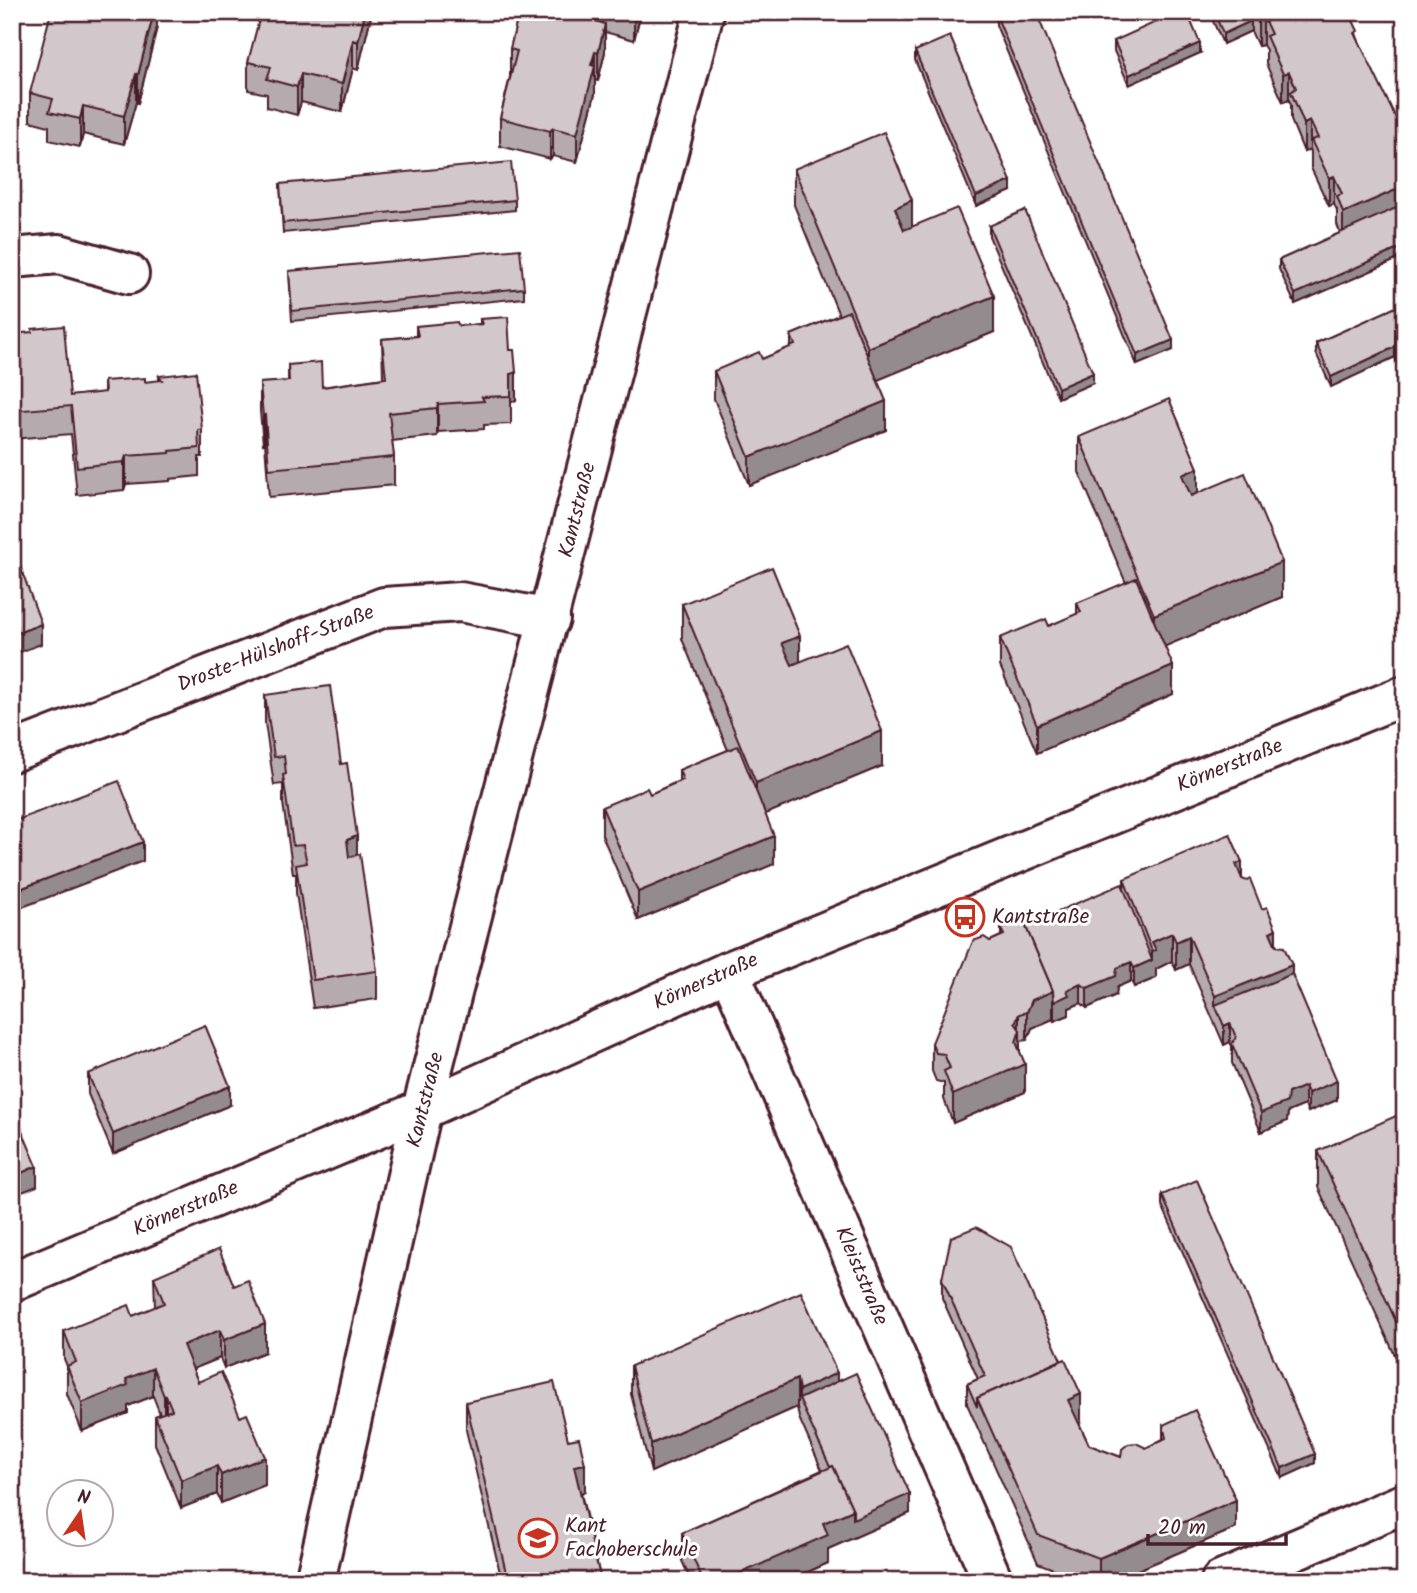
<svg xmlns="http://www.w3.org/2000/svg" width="1417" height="1593" font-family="Kalam,sans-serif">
<rect width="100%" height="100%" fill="#fff"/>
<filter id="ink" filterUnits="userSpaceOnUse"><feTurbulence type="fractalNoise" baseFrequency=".0143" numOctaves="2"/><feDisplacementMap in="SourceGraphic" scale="14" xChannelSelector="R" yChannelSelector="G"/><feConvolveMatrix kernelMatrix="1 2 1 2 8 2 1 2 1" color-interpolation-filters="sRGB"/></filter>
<g filter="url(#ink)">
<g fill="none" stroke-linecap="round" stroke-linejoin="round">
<defs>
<g id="minor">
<polyline points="12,258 59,254 129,274"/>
<polyline points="12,752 384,607 460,602 550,619"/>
<polyline points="729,971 993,1581"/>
<polyline points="12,1282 422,1110 729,971 1405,695"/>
<polyline points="315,1581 422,1110 704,12"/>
<polyline points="1221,1581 1405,1503"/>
</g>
</defs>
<!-- minor casing -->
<use href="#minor" stroke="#4a1f2b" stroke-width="44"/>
<!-- minor -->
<use href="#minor" stroke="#fff" stroke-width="38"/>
</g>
<!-- wall -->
<g fill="#b5abaf" stroke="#4a1f2b" stroke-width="2">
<polygon points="157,12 157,27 138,103 136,102 124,144 83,134 80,147 49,140 49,126 30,121 30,93"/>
<polygon points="372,12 358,70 353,68 342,112 301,102 297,115 267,107 267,94 248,90 248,62"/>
<polygon points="519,12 641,12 634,40 605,32 605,52 598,81 595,80 595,94 577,162 553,156 550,159 500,146 500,118 510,77 510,49"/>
<polygon points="1209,12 1349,12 1358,39 1405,144 1405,256 1295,304 1279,269 1279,260 1340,233 1337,224 1337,210 1334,204 1329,206 1311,168 1311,151 1310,149 1304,152 1291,120 1291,105 1289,100 1283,102 1266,64 1266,50 1263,45 1258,46 1251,31 1223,44"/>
<polygon points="996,15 1173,350 1137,365 996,25"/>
<polygon points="1114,41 1200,53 1129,85 1114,51"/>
<polygon points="915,51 1011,191 976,206 915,60"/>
<polygon points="794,169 912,226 994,332 877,380 886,430 749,485 714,399 714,371 762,359 791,347 791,335 839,315 794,205"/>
<polygon points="280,184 515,200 515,210 283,233"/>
<polygon points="989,226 1093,383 1058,398 989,236"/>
<polygon points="289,271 524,288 524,298 292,321"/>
<polygon points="1405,303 1402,374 1395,357 1331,387 1316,353 1316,343"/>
<polygon points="480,319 516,400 511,402 511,424 484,425 484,429 438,432 437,436 392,441 394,457 394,485 269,497 265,443 263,444 260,411 260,383 288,382 288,365 322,387 383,378 382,339 416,336 416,326 459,326 480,324"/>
<polygon points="12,334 70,396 104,393 104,381 145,382 159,381 159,376 202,429 202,457 199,457 199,476 170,479 170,481 126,484 124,490 77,495 71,434 12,439"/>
<polygon points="1079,437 1198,493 1282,597 1165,646 1173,694 1037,753 1000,666 1000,638 1049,626 1077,614 1077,603 1126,583 1079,472"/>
<polygon points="682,604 800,662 882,766 765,814 774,864 638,920 602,835 602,807 650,794 679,781 679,770 728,750 682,639"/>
<polygon points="265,695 341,764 377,971 377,999 313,1008 296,893 296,874 293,874 283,803 283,784 274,785 265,723"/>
<polygon points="1124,879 1242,879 1292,974 1337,1100 1308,1112 1305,1105 1288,1112 1287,1121 1261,1132 1232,1063 1232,1046 1230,1042 1224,1045 1189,964 1176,970 1172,961 1156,969 1156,978 1134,987 1131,981 1117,987 1116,995 1087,1008 1081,1003 1069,1008 1069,1015 1054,1021 1053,1019 1032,1028 1027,1040 1020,1041 1020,1053 1025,1092 953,1123 944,1099 944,1083 936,1081 932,1071 932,1043 990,941 1001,936 1001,929 1025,925 1124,888"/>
<polygon points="88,1074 230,1105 113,1154 88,1094"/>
<polygon points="1405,1131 1405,1377 1318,1187 1318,1151"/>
<polygon points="1162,1195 1315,1463 1282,1478 1162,1205"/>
<polygon points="154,1277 234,1286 265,1352 224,1368 220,1358 193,1369 198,1382 265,1485 221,1503 217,1494 181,1508 155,1444 155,1416 160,1414 153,1396 128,1406 128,1413 82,1431 67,1394 67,1366 64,1359 64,1331 133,1316 155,1307"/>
<polygon points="942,1279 1081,1422 1079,1423 1089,1445 1121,1457 1146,1448 1163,1439 1163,1425 1236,1528 1112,1581 1084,1581 1038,1563 967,1404 967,1384 978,1379 942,1298"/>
<polygon points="631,1366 837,1382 910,1513 828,1549 828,1563 787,1581 691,1581 682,1561 682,1533 822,1470 799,1418 797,1407 651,1472 631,1394"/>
<polygon points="466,1402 568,1440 585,1492 581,1493 601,1581 502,1581 466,1430"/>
</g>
<!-- shaded-wall -->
<g fill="#938b8e" stroke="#4a1f2b" stroke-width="2">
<polygon points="154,12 157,12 157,27 138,103 138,75"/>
<polygon points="365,12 372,12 358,70 358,42"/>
<polygon points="598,12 601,12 601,31 596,21"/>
<polygon points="634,12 641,12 634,40"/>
<polygon points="1263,17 1263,45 1258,46 1258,18"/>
<polygon points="1251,21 1251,31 1223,44 1223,34"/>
<polygon points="605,24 605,52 598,81 598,53"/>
<polygon points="353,40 353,68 342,112 342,84"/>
<polygon points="1200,43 1200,53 1129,85 1129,75"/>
<polygon points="595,52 595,94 577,162 577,134"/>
<polygon points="1289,72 1289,100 1283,102 1283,74"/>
<polygon points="136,74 136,102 124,144 124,116"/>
<polygon points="301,74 301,102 297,115 297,87"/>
<polygon points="83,106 83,134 80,147 80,119"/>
<polygon points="1310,121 1310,149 1304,152 1304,124"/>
<polygon points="553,128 553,156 550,159 550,131"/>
<polygon points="1334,176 1334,204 1329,206 1329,178"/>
<polygon points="1011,181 1011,191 976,206 976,196"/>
<polygon points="1405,186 1405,214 1343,241 1343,213"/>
<polygon points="912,200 912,236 895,244 895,208"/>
<polygon points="1405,246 1405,256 1295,304 1295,294"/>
<polygon points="994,296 994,332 868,384 868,348"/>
<polygon points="1173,340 1173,350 1137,365 1137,355"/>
<polygon points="1405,343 1405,373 1402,374 1402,346"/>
<polygon points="1395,347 1395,357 1331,387 1331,377"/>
<polygon points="516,372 516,400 511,402 511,374"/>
<polygon points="1093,373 1093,383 1058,398 1058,388"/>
<polygon points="886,401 886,430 749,485 749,457"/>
<polygon points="438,404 438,432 437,436 437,408"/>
<polygon points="265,415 265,443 263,444 263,416"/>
<polygon points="126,456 126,484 124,490 124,462"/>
<polygon points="1198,468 1198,504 1182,510 1182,475"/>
<polygon points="1282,562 1282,597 1154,651 1154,615"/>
<polygon points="41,624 41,644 12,655 12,635"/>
<polygon points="800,636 800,671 782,678 782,643"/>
<polygon points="1173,666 1173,694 1037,753 1037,725"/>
<polygon points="882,731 882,766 756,818 756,783"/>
<polygon points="357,836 357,864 347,868 347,840"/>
<polygon points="774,836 774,864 638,920 638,892"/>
<polygon points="143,842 143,861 12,911 12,892"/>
<polygon points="1242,862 1242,890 1236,864"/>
<polygon points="1276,929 1276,957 1270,932"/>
<polygon points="1172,933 1172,961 1156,969 1156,978 1134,987 1134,968 1152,960 1152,942"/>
<polygon points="1189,936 1189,964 1176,970 1176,942"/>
<polygon points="1131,962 1131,981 1117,987 1116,995 1087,1008 1087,988 1117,968"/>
<polygon points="1292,965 1292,993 1215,1005 1215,996"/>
<polygon points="1081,984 1081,1003 1069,1008 1069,1015 1054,1021 1054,1002 1067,990"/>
<polygon points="1053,991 1053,1019 1032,1028 1027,1040 1027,1012 1032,1000"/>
<polygon points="1019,1014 1019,1034 1020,1030 1020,1058 1025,1064 1025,1092 953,1123 953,1095 1015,1023"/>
<polygon points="1230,1023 1230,1042 1224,1045 1224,1026"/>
<polygon points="1337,1081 1337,1100 1308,1112 1308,1093"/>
<polygon points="230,1086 230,1105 113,1154 113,1134"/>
<polygon points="1305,1086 1305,1105 1288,1112 1287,1121 1261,1132 1261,1113 1288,1093"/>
<polygon points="37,1166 37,1186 12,1196 12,1177"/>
<polygon points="265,1324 265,1352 224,1368 224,1340"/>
<polygon points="220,1330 220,1358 183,1373 183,1345"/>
<polygon points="153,1368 153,1396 128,1406 128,1413 82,1431 82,1403 126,1379"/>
<polygon points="837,1373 837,1401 799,1399 799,1390"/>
<polygon points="797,1379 797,1407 651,1472 651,1444"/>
<polygon points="1081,1394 1081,1422 1068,1428 1068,1400"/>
<polygon points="166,1395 166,1423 164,1424 164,1396"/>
<polygon points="1315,1454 1315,1463 1282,1478 1282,1468"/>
<polygon points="265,1457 265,1485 221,1503 221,1475"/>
<polygon points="585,1464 585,1492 574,1494 574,1466"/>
<polygon points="217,1466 217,1494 181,1508 181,1480"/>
<polygon points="910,1494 910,1513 828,1549 828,1563 787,1581 723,1581 823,1523 853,1510"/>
<polygon points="1236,1500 1236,1528 1112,1581 1099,1581 1099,1558"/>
</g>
<!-- building -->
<g fill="#d2c7cb" stroke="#4a1f2b" stroke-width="2">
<polygon points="51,12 154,12 138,75 136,74 124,116 83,106 80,119 49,112 53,99 30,93"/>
<polygon points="261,12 365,12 358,42 353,40 342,84 301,74 297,87 267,79 271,67 248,62"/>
<polygon points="519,12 598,12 596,21 605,24 598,53 595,52 591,65 595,66 577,134 553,128 550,131 500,118 517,51 510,49"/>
<polygon points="1002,12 1036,12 1173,340 1137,355 996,15"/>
<polygon points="1178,12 1187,12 1200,43 1129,75 1114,41"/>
<polygon points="1214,12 1251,12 1251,21 1223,34"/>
<polygon points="1255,12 1349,12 1358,31 1355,33 1404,135 1401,136 1405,144 1405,186 1343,213 1337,196 1342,194 1334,176 1329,178 1311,140 1318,138 1310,121 1304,124 1291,92 1296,88 1289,72 1283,74 1266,36 1271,34 1263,17 1258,18"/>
<polygon points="950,36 1011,181 976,196 915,51"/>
<polygon points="884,132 912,200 895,208 904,230 957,208 994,296 868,348 794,169"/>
<polygon points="511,162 515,200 283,223 280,184"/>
<polygon points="1405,204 1405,246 1295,294 1279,260"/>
<polygon points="1025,210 1093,373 1058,388 989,226"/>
<polygon points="520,249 524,288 292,311 289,271"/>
<polygon points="1405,303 1405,324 1395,329 1395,347 1331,377 1316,343"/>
<polygon points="849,311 886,401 749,457 714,371 759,352 762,359 795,345 791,335"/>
<polygon points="508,317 510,350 514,350 516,372 511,374 511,396 482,397 484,401 438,404 437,408 389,413 394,457 269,469 265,415 263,416 260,383 289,381 288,365 321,362 322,387 386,378 382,339 418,336 416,326 457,322 459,326 482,324 480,319"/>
<polygon points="1405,324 1405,345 1402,346 1395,329"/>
<polygon points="64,326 70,396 105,392 104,381 145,378 145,382 162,380 159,376 196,372 202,429 198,430 199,448 170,451 170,453 126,456 124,462 77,467 71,406 12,411 12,334 32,332 32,329"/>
<polygon points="1169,399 1198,468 1182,475 1191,496 1245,473 1282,562 1154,615 1079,437"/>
<polygon points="19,563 41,624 12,635 12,566"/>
<polygon points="772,567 800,636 782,643 792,665 846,643 882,731 756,783 682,604"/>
<polygon points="1136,578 1173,666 1037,725 1000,638 1046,619 1049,626 1081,612 1077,603"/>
<polygon points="330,686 341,764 347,763 357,836 347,840 349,857 360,854 377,971 313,980 296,865 307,863 303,845 293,846 283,775 286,774 284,756 274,757 265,695"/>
<polygon points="738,746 774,836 638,892 602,807 647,788 650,794 683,780 679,770"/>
<polygon points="119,781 143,842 12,892 12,822"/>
<polygon points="1230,834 1242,862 1236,864 1242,879 1247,881 1250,879 1262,909 1267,907 1276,929 1270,932 1276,946 1284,947 1292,965 1215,996 1189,936 1176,942 1172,933 1152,942 1156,950 1152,951 1124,879"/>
<polygon points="1122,884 1152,960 1134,968 1131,962 1117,968 1116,976 1087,988 1081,984 1067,990 1069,995 1054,1002 1053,991 1025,925"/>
<polygon points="1023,920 1053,991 1032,1000 1027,1012 1019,1014 1015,1023 1020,1030 1016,1042 1025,1064 953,1095 944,1071 950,1068 944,1054 936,1053 932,1043 973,941 984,937 990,941 1004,935 1001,929"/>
<polygon points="1292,974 1337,1081 1308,1093 1305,1086 1288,1093 1287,1102 1261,1113 1232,1044 1236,1037 1230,1023 1224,1026 1215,1005"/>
<polygon points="205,1025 230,1086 113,1134 88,1074"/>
<polygon points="12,1107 37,1166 12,1177"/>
<polygon points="1398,1115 1405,1131 1405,1341 1318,1151"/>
<polygon points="1197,1180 1315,1454 1282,1468 1162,1195"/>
<polygon points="976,1227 1011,1247 1061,1360 977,1398 977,1407 967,1384 985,1376 942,1279 951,1237"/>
<polygon points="219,1249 234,1286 248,1280 265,1324 224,1340 220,1330 183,1345 198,1382 221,1372 240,1417 247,1414 265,1457 221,1475 217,1466 181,1480 155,1416 172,1410 166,1395 164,1396 153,1368 126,1379 128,1385 82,1403 67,1366 76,1362 64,1331 129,1305 133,1316 164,1303 154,1277"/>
<polygon points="801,1292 837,1373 799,1390 797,1379 651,1444 631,1366"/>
<polygon points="1065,1359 1081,1394 1068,1400 1089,1445 1121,1457 1122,1449 1128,1444 1136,1443 1146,1448 1166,1438 1163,1425 1195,1410 1236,1500 1099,1558 1038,1535 977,1398"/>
<polygon points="856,1373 910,1494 853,1519 853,1510 833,1466 830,1467 799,1399"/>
<polygon points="554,1382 568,1440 579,1438 585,1464 574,1466 601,1581 508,1581 466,1402"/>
<polygon points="833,1466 853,1510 823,1523 828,1535 723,1581 703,1581 682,1533"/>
</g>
</g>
<!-- icons -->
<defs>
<symbol id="bus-ring" viewBox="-11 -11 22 22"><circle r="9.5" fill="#fff" stroke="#c8321e" stroke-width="1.5"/><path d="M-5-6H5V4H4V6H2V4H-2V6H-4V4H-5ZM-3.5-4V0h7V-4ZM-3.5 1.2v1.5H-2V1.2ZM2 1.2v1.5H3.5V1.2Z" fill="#c8321e"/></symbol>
<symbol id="school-ring" viewBox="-11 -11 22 22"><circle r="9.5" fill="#fff" stroke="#c8321e" stroke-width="1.5"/><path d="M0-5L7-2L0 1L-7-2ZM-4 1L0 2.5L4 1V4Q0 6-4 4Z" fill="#c8321e"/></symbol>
</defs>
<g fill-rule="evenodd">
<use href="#bus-ring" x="943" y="895" width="44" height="44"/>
<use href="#school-ring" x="516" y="1516" width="44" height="44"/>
</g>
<g text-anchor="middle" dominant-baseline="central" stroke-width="6" stroke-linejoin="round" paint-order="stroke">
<!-- street labels -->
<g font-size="21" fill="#4a1f2b" stroke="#fff">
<text transform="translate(578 510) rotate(-76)">Kantstraße</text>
<text transform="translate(276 649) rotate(-21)">Droste-Hülshoff-Straße</text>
<text transform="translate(1230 766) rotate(-22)">Körnerstraße</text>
<text transform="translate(706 982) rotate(-24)">Körnerstraße</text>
<text transform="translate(426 1100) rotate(-76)">Kantstraße</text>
<text transform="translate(186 1209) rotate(-23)">Körnerstraße</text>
<text transform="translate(861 1276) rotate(67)">Kleiststraße</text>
</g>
<!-- poi labels -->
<g font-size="21" fill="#4a1f2b" stroke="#fff" text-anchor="start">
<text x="992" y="917">Kantstraße</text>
<text x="565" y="1526">Kant<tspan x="565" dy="24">Fachoberschule</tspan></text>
</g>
</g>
<!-- margin -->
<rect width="1417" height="1593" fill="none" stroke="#fff" stroke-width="42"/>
<rect x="21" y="21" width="1375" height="1551" fill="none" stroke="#4a1f2b" stroke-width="2.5" filter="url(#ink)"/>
<!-- north arrow -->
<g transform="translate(80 1513) rotate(13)"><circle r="33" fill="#ffffff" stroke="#b7a5aa" stroke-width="2"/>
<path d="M0-5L12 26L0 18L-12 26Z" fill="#c8321e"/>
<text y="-10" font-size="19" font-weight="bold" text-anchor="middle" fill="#4a1f2b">N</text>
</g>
<!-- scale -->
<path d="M1148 1534v10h138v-10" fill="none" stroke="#4a1f2b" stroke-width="3.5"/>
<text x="1158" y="1534" font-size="21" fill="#4a1f2b" stroke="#ffffff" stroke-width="5" paint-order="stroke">20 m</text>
</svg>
